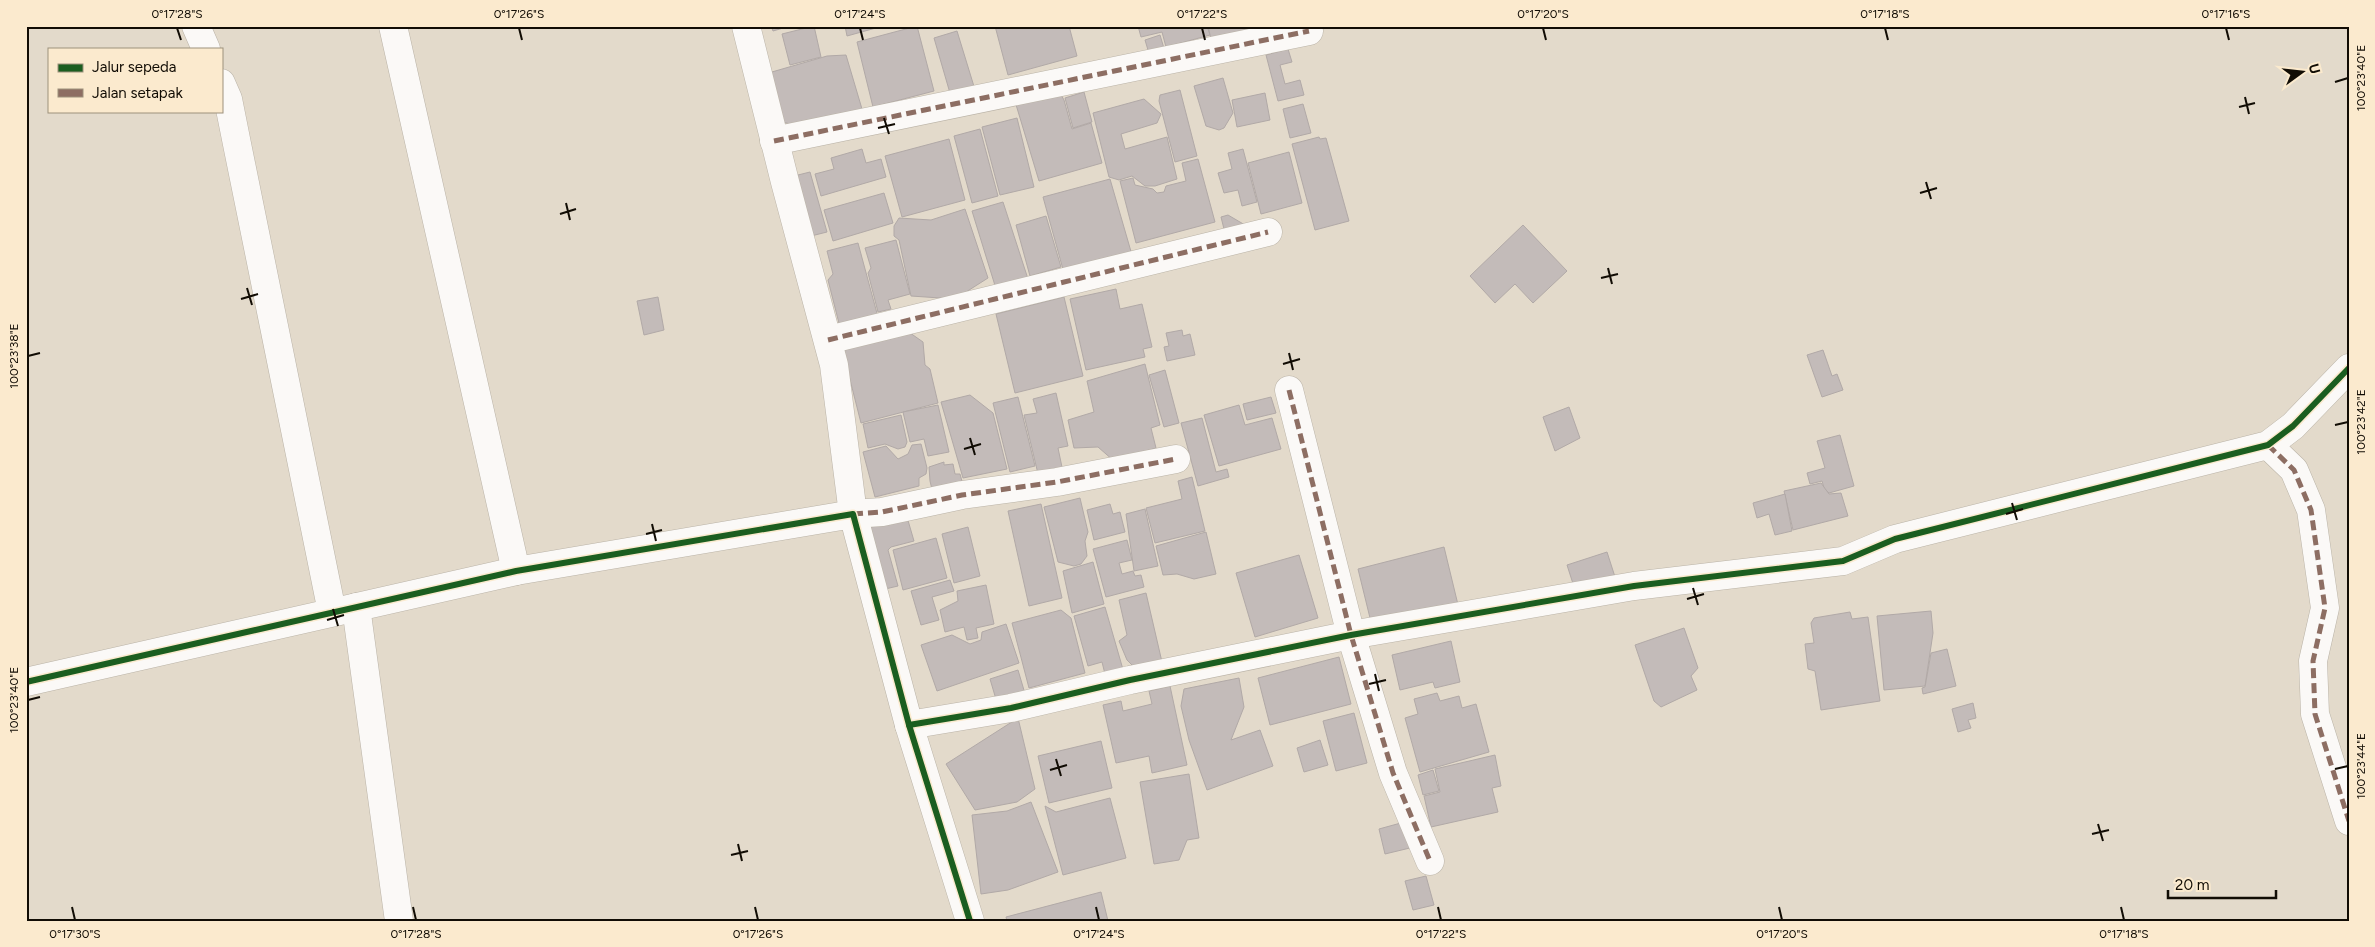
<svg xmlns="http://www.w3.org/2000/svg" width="2375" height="947" font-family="Figtree,sans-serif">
<rect width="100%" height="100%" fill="#e3dacb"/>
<!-- building -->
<g fill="#c3bbb9" stroke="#b1a9a7">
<polygon points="771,26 790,26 773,31"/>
<polygon points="814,26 821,57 790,65 782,34"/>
<polygon points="845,26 883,26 847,36"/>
<polygon points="917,26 934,91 873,107 857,42"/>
<polygon points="995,26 1069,26 1077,56 1008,75"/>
<polygon points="1138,26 1207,26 1210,35 1166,47 1162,32 1141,37"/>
<polygon points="1208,26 1259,26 1260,28 1212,43"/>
<polygon points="957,31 976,93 952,100 934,38"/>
<polygon points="1160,35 1166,55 1151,60 1145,40"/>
<polygon points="1288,49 1292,62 1280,65 1285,84 1300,80 1304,95 1278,101 1266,55"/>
<polygon points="846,55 862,109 803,127 778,121 765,74 827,56"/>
<polygon points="1223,78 1233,113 1224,128 1219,130 1206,126 1194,86"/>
<polygon points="1180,90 1197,156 1175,162 1159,101 1160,95"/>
<polygon points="1084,92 1092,122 1073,128 1065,98"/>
<polygon points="1060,93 1064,100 1072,129 1091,123 1102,163 1039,181 1014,98"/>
<polygon points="1265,93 1270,120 1237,127 1232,100"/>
<polygon points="1144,99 1161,114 1157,123 1121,134 1125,149 1167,137 1177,179 1155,186 1145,186 1132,176 1119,180 1109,177 1093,113"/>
<polygon points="1303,104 1311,133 1290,138 1283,109"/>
<polygon points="1017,118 1034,187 1000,195 982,127"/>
<polygon points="980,129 998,196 972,203 954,136"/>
<polygon points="1319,137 1320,139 1326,138 1349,221 1315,230 1292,144"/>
<polygon points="949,139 965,200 902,217 885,156"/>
<polygon points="862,149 866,163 881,159 886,177 821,196 815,174 834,169 831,158"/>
<polygon points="1243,149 1257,202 1242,206 1238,190 1224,193 1218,173 1232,169 1228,153"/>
<polygon points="1289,152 1302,203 1261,214 1248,163"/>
<polygon points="1198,159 1215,222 1136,243 1120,181 1133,178 1135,185 1153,189 1157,193 1164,192 1166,186 1186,181 1182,163"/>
<polygon points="810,172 827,232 811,236 794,176"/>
<polygon points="1110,179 1132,255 1064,273 1043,197"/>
<polygon points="884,193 893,223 833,241 824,210"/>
<polygon points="1003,202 1029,282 997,292 972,211"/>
<polygon points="965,209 988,278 955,299 911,296 899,240 894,236 894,226 899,218 931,220"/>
<polygon points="1228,215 1245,225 1227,241 1221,217"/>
<polygon points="1046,216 1061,267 1030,276 1016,225"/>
<polygon points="1523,225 1567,271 1533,303 1515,284 1495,303 1470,276"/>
<polygon points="896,240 910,294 888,300 891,309 878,312 868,273 871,268 865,248"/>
<polygon points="858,243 878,317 840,327 828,280 833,274 827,251"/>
<polygon points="1116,289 1120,309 1142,304 1152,347 1143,349 1145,357 1086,370 1070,299"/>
<polygon points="658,297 664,330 644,335 637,301"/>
<polygon points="1064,297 1083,376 1015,393 996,314"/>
<polygon points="903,328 923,342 925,365 930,369 938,403 861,423 841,344"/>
<polygon points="1182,330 1183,336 1190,334 1195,355 1167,361 1164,347 1169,346 1166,333"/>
<polygon points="1823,350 1832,376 1837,374 1843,390 1822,397 1807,355"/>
<polygon points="1145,364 1160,425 1151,428 1156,448 1114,461 1098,447 1074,448 1068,420 1094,412 1087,381"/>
<polygon points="1165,370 1179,423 1164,427 1149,375"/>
<polygon points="1056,393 1068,446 1058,448 1063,472 1039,478 1024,415 1037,413 1033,399"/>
<polygon points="970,395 993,413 1007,469 963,478 941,402"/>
<polygon points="1018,397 1035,466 1010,472 993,403"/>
<polygon points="1271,397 1276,413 1247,420 1243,404"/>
<polygon points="938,405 949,452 928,456 924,439 910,442 903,412"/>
<polygon points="1239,405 1245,425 1272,418 1281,449 1219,466 1204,415"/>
<polygon points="1569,407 1580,438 1555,451 1543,417"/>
<polygon points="901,415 907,442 905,447 898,449 885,444 868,448 863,424"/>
<polygon points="1202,418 1216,472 1227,469 1229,477 1198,486 1181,423"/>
<polygon points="1840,435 1854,486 1829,493 1824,488 1822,481 1810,484 1807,473 1825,468 1817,441"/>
<polygon points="921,444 927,468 926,474 919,478 919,486 875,497 863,452 886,446 898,459 908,454 912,445"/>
<polygon points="944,462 944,465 953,464 955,474 960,474 963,485 934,498 930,481 929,467"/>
<polygon points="1192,477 1205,531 1155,543 1146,508 1182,499 1178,481"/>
<polygon points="1821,483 1829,494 1841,493 1848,516 1793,530 1784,491"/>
<polygon points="1785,494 1792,531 1775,535 1769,514 1757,518 1753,503"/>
<polygon points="1080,498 1088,532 1085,541 1087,556 1081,564 1074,566 1058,562 1044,507"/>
<polygon points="1041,504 1062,598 1029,606 1008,511"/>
<polygon points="1110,504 1113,514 1120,512 1125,532 1094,540 1087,510"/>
<polygon points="1145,509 1158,566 1134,571 1126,514"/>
<polygon points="907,517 914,541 891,547 888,550 898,586 881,590 864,529"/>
<polygon points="968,527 980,576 954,583 942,534"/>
<polygon points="1206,532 1216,574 1194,579 1177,574 1163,575 1156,546"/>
<polygon points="936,538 947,578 903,590 893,550"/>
<polygon points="1127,540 1132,560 1119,563 1122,574 1133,571 1135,576 1141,575 1144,587 1106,597 1093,549"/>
<polygon points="1444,547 1460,613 1371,622 1358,569"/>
<polygon points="1607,552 1616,580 1576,593 1567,565"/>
<polygon points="1299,555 1318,618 1255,637 1236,573"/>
<polygon points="1093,562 1104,604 1072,613 1063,571"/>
<polygon points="950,580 954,591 932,597 939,620 921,625 911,591"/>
<polygon points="986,585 994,624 976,628 978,638 967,640 964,627 945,632 940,610 958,601 957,591"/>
<polygon points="1146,593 1162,662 1135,668 1127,660 1119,641 1127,635 1119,600"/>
<polygon points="1105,607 1124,673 1106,678 1102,662 1088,666 1074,616"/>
<polygon points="1061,610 1071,618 1085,673 1029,688 1012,623"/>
<polygon points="1931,611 1933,633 1925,686 1884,690 1877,616"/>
<polygon points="1850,612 1852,619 1868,617 1880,701 1821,710 1815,671 1808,669 1805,644 1814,643 1811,623 1814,618"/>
<polygon points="1006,624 1019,663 937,691 921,645 952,635 970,644 981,640 982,632"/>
<polygon points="1684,628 1698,668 1691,676 1697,690 1661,707 1654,701 1635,645"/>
<polygon points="1451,641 1460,682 1435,688 1433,682 1400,690 1392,655"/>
<polygon points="1947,649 1956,686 1923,694 1922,688 1925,687 1931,653"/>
<polygon points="1339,657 1351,704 1270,725 1258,678"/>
<polygon points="1018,670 1026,697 998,706 990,679"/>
<polygon points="1239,678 1244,707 1231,740 1260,730 1273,766 1207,790 1189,740 1181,706 1184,689"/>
<polygon points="1170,686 1187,765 1152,773 1149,756 1116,763 1103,705 1121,701 1123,711 1152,704 1149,691"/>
<polygon points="1437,693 1440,701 1459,696 1462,708 1476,704 1489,752 1420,772 1405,718 1418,714 1414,699"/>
<polygon points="1973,703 1976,718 1968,720 1971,728 1958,732 1952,709"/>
<polygon points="1354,713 1367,763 1336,771 1323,721"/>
<polygon points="1018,718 1035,789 1017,802 975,810 946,764"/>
<polygon points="1320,740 1328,765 1304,772 1297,748"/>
<polygon points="1101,741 1112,788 1049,803 1038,756"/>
<polygon points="1495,755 1501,786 1492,788 1498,812 1431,827 1424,796 1440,792 1435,769"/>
<polygon points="1433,770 1439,791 1423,795 1418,775"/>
<polygon points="1189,774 1199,838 1187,840 1179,860 1154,864 1140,782"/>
<polygon points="1110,798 1126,858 1063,875 1045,806 1056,812"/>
<polygon points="1031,802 1058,872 1008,890 981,894 972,815 1007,811"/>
<polygon points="1408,821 1414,847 1385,854 1379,829"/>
<polygon points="1426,876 1434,905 1413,910 1405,881"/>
<polygon points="1101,892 1108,921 1007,921 1006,917"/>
</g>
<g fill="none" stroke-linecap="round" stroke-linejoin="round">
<defs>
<g id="street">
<polyline points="196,26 206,49"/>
<polyline points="393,26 516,571"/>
<polyline points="746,26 785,182 834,365 853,514 882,512 962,495 1057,482 1176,459"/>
<polyline points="221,83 228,99 237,144 332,612"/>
<polyline points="774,141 1309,31"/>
<polyline points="828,340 1268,232"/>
<polyline points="1289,390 1351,635 1393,773 1430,861"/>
<polyline points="2268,445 2294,470 2311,510 2325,608 2313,661 2315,714 2349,821"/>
<polyline points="356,607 399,921"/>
<polyline points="26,682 516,571 853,514 909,725 970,921"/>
<polyline points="909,725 1011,708 1130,680 1351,635 1634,586 1843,561 1895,539 2268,445 2293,426 2349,368"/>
</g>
</defs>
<!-- street casing -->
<use href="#street" stroke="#bab3a7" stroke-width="29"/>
<!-- street -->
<use href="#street" stroke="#fbf9f7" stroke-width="28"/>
<!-- quiet -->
<g stroke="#8d6e63" stroke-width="5" stroke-dasharray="10 5" stroke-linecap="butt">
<polyline points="774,141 1309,31"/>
<polyline points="828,340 1268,232"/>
<polyline points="1289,390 1351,635 1393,773 1430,861"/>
<polyline points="2268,445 2294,470 2311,510 2325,608 2313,661 2315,714 2349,821"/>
<polyline points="853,514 882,512 962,495 1057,482 1176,459"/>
</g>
<defs>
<g id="cycleway">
<polyline points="26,682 516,571 853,514 909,725 970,921"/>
<polyline points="909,725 1011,708 1130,680 1351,635 1634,586 1843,561 1895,539 2268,445 2293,426 2349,368"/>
</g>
</defs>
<!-- cycleway casing -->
<use href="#cycleway" stroke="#fbeace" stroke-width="9"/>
<!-- cycleway -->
<use href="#cycleway" stroke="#1b5e20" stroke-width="6"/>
</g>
<!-- ticks -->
<path fill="none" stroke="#110c04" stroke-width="2" d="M177,28l4,12M519,28l3,12M860,28l3,12M1202,28l3,12M1543,28l3,12M1885,28l3,12M2226,28l3,12M2335,82l13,-4M2245,97l4,17M2239,107l16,-4M884,118l5,16M878,128l17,-4M1926,182l5,17M1920,193l17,-5M566,203l4,17M560,214l16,-5M1608,268l4,16M1601,278l17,-4M247,288l5,17M241,299l17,-5M1289,353l4,17M28,356l12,-3M1283,364l17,-5M2335,425l13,-3M970,438l5,17M964,449l17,-5M2012,503l5,17M2006,514l17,-5M652,524l4,17M646,534l16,-4M1693,588l5,17M1687,599l17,-5M333,609l5,17M327,620l17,-5M1375,674l4,17M1369,684l17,-4M28,700l12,-3M1056,759l5,17M2335,769l13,-3M1050,770l17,-5M2098,824l5,17M2092,834l17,-4M738,844l4,17M731,855l17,-4M72,907l3,13M413,907l3,13M755,907l3,13M1096,907l3,13M1438,907l3,13M1779,907l3,13M2121,907l3,13"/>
<!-- border -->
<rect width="2375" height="947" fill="none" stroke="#fbeace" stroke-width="55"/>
<!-- legend -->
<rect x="48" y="48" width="175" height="65" fill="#fbeace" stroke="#9d917d"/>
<rect x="58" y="64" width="25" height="8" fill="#1b5e20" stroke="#9d917d"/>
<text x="92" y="72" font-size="15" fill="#110c04">Jalur sepeda</text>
<rect x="58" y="89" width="25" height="8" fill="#8d6e63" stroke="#9d917d"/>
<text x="92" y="98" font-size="15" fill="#110c04">Jalan setapak</text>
<!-- north arrow -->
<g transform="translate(2302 72) rotate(75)" stroke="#fbeace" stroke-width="4" paint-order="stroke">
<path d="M0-4L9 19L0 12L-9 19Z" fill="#110c04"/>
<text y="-8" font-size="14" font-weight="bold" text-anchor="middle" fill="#110c04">U</text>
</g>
<!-- scale -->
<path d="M2168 890v8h108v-8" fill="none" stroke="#110c04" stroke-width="2.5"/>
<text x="2175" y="890" font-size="15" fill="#110c04" stroke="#fbeace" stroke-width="4" paint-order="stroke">20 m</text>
<rect x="28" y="28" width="2320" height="892" fill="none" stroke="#110c04" stroke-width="2"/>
<g font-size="12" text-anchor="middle" fill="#110c04">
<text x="177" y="18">0°17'28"S</text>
<text x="519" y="18">0°17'26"S</text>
<text x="860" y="18">0°17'24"S</text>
<text x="1202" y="18">0°17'22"S</text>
<text x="1543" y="18">0°17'20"S</text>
<text x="1885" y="18">0°17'18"S</text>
<text x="2226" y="18">0°17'16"S</text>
<text transform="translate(2361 78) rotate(-90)" y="4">100°23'40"E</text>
<text transform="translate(14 356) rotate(-90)" y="4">100°23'38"E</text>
<text transform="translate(2361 422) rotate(-90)" y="4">100°23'42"E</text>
<text transform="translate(14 700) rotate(-90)" y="4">100°23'40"E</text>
<text transform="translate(2361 766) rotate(-90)" y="4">100°23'44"E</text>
<text x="75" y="938">0°17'30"S</text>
<text x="416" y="938">0°17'28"S</text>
<text x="758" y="938">0°17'26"S</text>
<text x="1099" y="938">0°17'24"S</text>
<text x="1441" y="938">0°17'22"S</text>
<text x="1782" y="938">0°17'20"S</text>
<text x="2124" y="938">0°17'18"S</text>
</g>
</svg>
